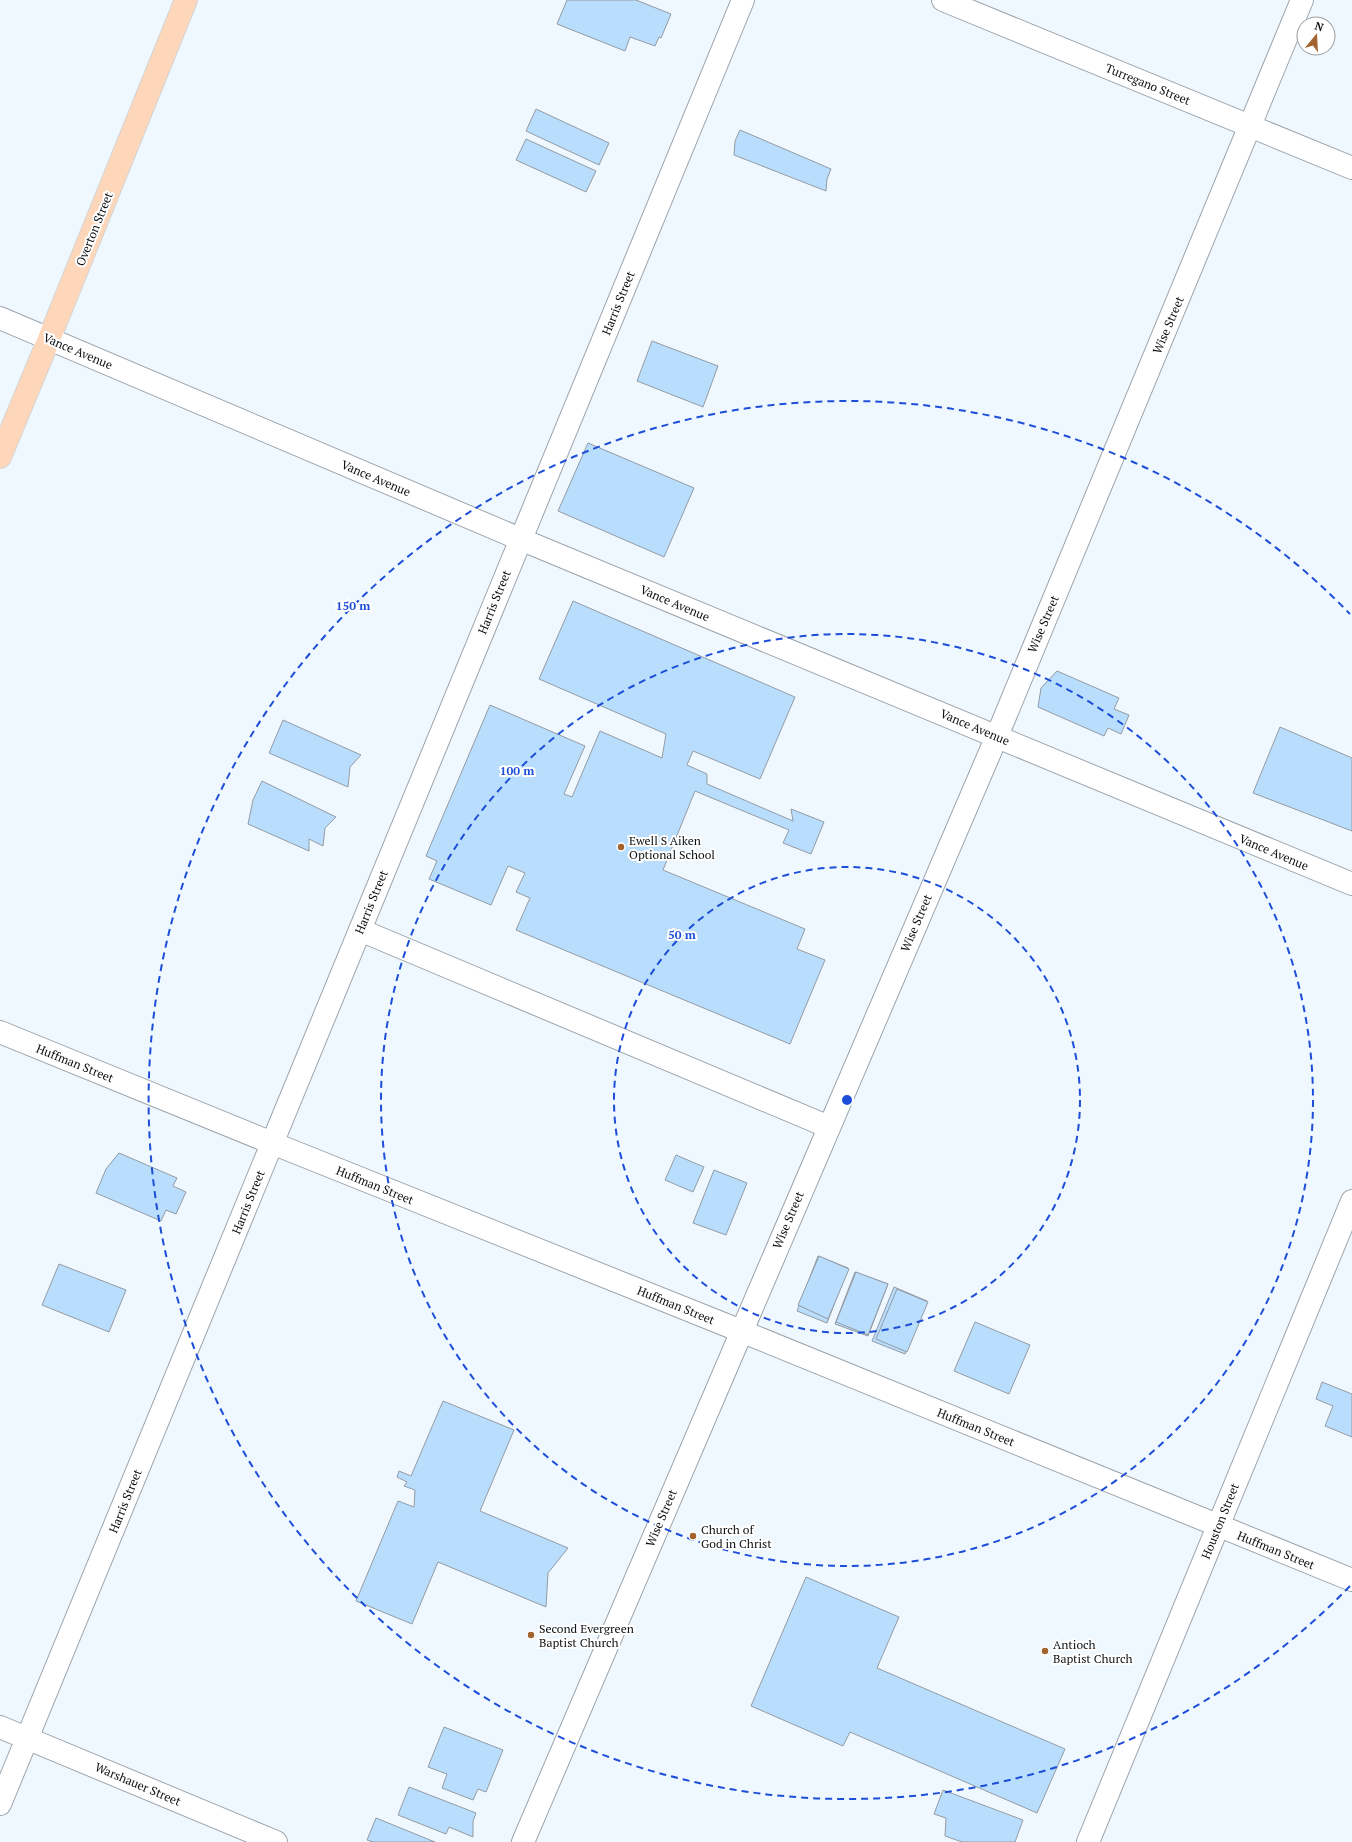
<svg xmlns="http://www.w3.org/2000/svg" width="1352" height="1842" font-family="'PT Serif',serif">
<rect width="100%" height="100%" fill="#f0f8ff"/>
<!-- building -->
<g fill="#b8ddfd" stroke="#949ba2">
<polygon points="567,0 636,0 671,14 661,38 659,37 655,46 630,37 625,51 557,24"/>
<polygon points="536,109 609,143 599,165 526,131"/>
<polygon points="740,130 831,169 827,179 826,191 734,155 735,141"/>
<polygon points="526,139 596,171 586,192 516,160"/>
<polygon points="652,341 718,366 703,407 637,381"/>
<polygon points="588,443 694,488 664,557 558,511"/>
<polygon points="573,601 795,697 760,779 693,751 687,765 707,774 707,784 793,821 791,809 824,822 811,854 783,843 789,830 695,791 663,870 805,929 797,949 825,960 790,1044 516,930 530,898 516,892 525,873 508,866 491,905 429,879 437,861 426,856 490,705 585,746 564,794 572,797 600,731 662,758 666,734 539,679"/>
<polygon points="1057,671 1119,698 1114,709 1129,715 1121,734 1108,728 1104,736 1038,707 1041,688"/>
<polygon points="283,720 361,755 350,767 348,787 269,753"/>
<polygon points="1280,727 1352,758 1352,831 1253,793"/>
<polygon points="262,781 336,817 325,828 323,846 309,839 309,851 248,824 253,800"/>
<polygon points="119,1153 177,1178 173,1186 186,1192 176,1214 166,1210 161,1221 96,1193 106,1169"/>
<polygon points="676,1155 704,1167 693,1192 665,1180"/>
<polygon points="714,1170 747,1183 726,1235 693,1223"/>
<polygon points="818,1256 848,1268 827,1323 797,1311"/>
<polygon points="819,1256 849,1269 828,1319 798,1305"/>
<polygon points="59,1264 126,1290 109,1332 42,1305"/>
<polygon points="855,1272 888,1284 868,1336 835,1324"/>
<polygon points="856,1272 888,1284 868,1335 836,1322"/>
<polygon points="894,1287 927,1301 905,1354 872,1341"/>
<polygon points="897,1289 928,1302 907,1352 876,1339"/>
<polygon points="975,1322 1030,1345 1009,1394 954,1371"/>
<polygon points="1322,1382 1352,1394 1352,1437 1325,1426 1333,1406 1316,1399"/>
<polygon points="443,1401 514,1430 480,1511 568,1548 548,1573 546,1607 438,1562 412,1624 356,1601 398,1501 414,1507 415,1490 404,1486 407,1482 397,1477 399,1471 411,1476"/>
<polygon points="806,1577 899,1617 877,1668 1065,1749 1037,1813 850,1732 843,1746 751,1706"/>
<polygon points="444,1727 503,1750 486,1792 478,1789 473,1800 442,1788 447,1774 428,1767"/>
<polygon points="409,1787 476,1813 473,1821 473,1837 449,1827 446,1834 398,1815"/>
<polygon points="943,1790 1023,1820 1015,1842 962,1842 945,1836 946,1818 934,1814"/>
<polygon points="376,1818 435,1842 373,1842 367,1840"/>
</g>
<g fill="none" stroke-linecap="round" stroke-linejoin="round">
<defs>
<g id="minor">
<polyline points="943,0 1352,168"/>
<polyline points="0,318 520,539 1352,884"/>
<polyline points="360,930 829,1127"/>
<polyline points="0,1032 272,1143 741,1331 1352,1580"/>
<polyline points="0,1727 276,1842"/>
<polyline points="0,1804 743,0"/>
<polyline points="523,1842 997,736 1302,0"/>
<polyline points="1088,1842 1352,1201"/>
</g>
<polyline id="major" points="0,457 49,339 186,0"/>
</defs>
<!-- minor casing -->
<use href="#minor" stroke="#9da4ab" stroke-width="24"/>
<!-- major casing -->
<use href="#major" stroke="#d3d4d4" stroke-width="24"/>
<!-- minor -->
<use href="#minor" stroke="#fff" stroke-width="22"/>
<!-- major -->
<use href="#major" stroke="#fed7ba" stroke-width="22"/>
</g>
<!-- distance rings -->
<g fill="none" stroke="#1d4ed8" stroke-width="2" stroke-dasharray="7 5">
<circle cx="847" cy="1100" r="233"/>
<circle cx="847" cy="1100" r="466"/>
<path d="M1350 1586A699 699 0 1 1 1350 614"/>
</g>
<!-- markers -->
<g fill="#a4632e" stroke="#fff" stroke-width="1.5">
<circle cx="621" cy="847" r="4"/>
<circle cx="693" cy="1536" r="4"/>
<circle cx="531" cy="1635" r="4"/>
<circle cx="1045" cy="1651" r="4"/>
</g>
<g text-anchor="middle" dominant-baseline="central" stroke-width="4" stroke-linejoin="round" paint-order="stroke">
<!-- street labels -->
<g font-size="12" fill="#0c0f11" stroke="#fff">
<text transform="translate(1148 84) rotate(22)">Turregano Street</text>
<text transform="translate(94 229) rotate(-68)">Overton Street</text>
<text transform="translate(618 303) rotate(-68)">Harris Street</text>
<text transform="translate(1168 325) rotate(-67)">Wise Street</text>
<text transform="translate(78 351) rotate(23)">Vance Avenue</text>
<text transform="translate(376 478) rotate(23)">Vance Avenue</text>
<text transform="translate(494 602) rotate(-68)">Harris Street</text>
<text transform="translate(675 603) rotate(23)">Vance Avenue</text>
<text transform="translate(1043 624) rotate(-67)">Wise Street</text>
<text transform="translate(975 727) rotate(23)">Vance Avenue</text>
<text transform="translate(1274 852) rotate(23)">Vance Avenue</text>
<text transform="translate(371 902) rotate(-68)">Harris Street</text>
<text transform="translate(916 923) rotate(-67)">Wise Street</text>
<text transform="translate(75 1063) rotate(22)">Huffman Street</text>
<text transform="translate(375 1185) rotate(22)">Huffman Street</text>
<text transform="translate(248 1202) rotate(-68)">Harris Street</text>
<text transform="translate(788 1220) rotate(-67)">Wise Street</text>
<text transform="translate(676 1305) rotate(22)">Huffman Street</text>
<text transform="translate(976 1427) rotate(22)">Huffman Street</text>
<text transform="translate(125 1501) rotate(-68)">Harris Street</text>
<text transform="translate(661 1518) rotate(-67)">Wise Street</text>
<text transform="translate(1220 1521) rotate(-68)">Houston Street</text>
<text transform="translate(1276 1550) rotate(22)">Huffman Street</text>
<text transform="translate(138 1784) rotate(23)">Warshauer Street</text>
</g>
<!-- poi labels -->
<g font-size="12" fill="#0c0f11" stroke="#fff" text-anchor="start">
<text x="629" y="840">Ewell S Aiken<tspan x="629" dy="14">Optional School</tspan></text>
<text x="701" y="1529">Church of<tspan x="701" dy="14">God in Christ</tspan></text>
<text x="539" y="1628">Second Evergreen<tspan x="539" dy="14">Baptist Church</tspan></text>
<text x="1053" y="1644">Antioch<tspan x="1053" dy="14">Baptist Church</tspan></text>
</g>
</g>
<circle cx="847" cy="1100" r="6" fill="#1d4ed8" stroke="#fff" stroke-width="2"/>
<g font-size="12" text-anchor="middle" font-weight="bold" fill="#1d4ed8" stroke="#fff" stroke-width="4" stroke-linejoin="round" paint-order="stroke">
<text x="353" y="610">150 m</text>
<text x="517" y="775">100 m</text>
<text x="682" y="939">50 m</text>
</g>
<!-- north arrow -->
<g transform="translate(1316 36) rotate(18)"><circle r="19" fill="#ffffff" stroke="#9e9fa0"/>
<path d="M0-3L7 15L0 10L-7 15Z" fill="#a4632e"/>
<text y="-6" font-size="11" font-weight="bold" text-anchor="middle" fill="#0c0f11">N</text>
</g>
</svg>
